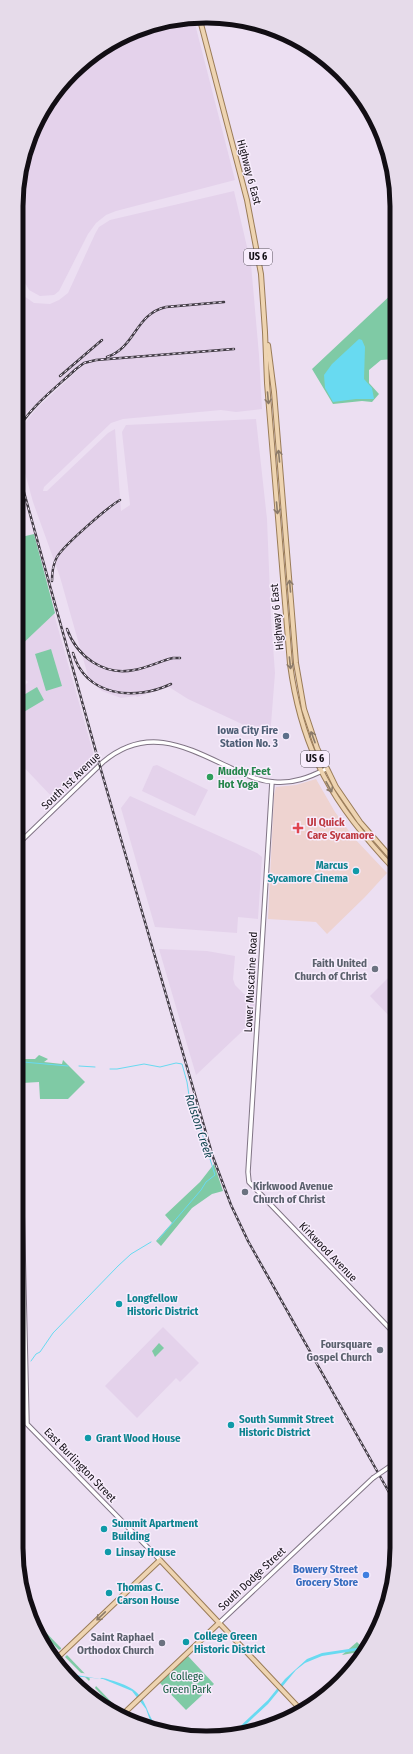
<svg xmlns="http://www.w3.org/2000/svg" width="413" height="1754" font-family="'Fira Sans Condensed',sans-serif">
<rect width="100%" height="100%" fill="#ecdff2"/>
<!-- commercial -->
<polygon fill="#eed3d0" points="316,779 335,812 354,838 387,873 365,897 327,934 316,922 268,919 274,795 276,787 296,785"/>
<!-- built -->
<g fill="#e4d2eb">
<polygon points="194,20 235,180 116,211 106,215 96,223 88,234 59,291 54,295 40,296 29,290 23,279 18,260 18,181 42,111 91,55 157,22"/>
<polygon points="234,191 251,264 259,355 262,409 236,412 221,410 123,419 111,423 44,487 43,491 47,491 108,433 115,429 121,511 130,505 122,432 126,425 256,419 267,519 271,619 275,673 270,737 188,699 169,687 137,697 136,696 121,698 102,691 86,678 88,676 60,577 33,502 19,451 19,436 24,424 37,408 90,359 79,365 23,416 17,427 18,283 21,294 34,303 50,304 59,300 68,293 95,234 99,227 110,220"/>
<polygon points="54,614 96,763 56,801 17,760 17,693 28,682 17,671 17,649"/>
<polygon points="157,765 208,790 195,816 142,791 153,766"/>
<polygon points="130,796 257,853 262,857 258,919 238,917 237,933 155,927 121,808"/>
<polygon points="159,949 207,951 235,956 233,979 235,985 244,994 255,996 253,1021 196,1075"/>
<polygon points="395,971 395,1022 370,996"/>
<polygon points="163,1327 199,1363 180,1382 176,1378 137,1418 105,1386"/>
</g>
<!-- green -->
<g fill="#7fcaa5">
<polygon points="395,291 395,359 381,360 369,370 369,383 379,394 372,402 362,401 333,404 312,369"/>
<polygon points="34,534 55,613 17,649 17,538"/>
<polygon points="51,649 62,686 46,691 35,654"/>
<polygon points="37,687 44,700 17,716 17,699"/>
<polygon points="39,1055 48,1059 44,1062 62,1064 63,1060 85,1082 68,1099 40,1099 39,1082 22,1083 22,1059 35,1059"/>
<polygon points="214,1164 223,1191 212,1194 192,1208 161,1246 156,1241 172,1223 165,1215 200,1182"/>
<polygon points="159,1343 164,1348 155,1357 152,1351"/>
<polygon points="29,1615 61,1648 61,1649 59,1650 30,1620"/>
<polygon points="357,1642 365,1650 364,1651 342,1655"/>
<polygon points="67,1655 90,1679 89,1681 65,1657"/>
<polygon points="187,1655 214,1684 186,1710 159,1682"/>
<polygon points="96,1686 97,1687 120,1711 118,1712 95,1688"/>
</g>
<!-- water -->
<g fill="#68daf1">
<polygon points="359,339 362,340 365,347 364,379 372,388 374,399 356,399 333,402 325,388 324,375 332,364"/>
<polygon points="369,1646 366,1649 322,1656 305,1663 296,1670 268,1704 255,1716 238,1732 233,1733 268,1700 285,1679 307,1659 322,1653"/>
<path d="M62,1671c7,3 13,2 21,3 14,2 41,8 52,17 14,12 11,26 25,38l-9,-6 -5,-14 -14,-18 -29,-12 -31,-3z"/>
</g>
<!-- pier -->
<polygon fill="#ecdff2" points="73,1672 91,1674 104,1676 100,1679 76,1675"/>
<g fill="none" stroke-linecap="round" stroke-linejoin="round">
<!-- stream -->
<g stroke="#68daf1" stroke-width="1">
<polyline points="23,1062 68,1066"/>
<polyline points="79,1066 95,1067"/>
<polyline points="110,1069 117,1069 144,1064 160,1067 176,1063 182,1064 187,1082 190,1102 196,1114 215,1175 206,1182 201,1190 158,1240"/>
<polyline points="31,1361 36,1354 40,1352 53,1333 118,1266 131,1254 151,1242"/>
<polyline points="16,1375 21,1365"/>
</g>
<defs>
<g id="secondary">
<polyline points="272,782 248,1172 249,1182 395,1334"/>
<path d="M17,845l86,-83c45,-38 85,-14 130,7 13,6 26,12 41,13 19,2 36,-5 52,-13"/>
<polyline points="17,986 27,1424 160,1560"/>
<polyline points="389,1467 395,1462"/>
<polyline points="219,1623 373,1478"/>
</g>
<g id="primary">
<path d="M200,20l47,180 14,74 4,58 2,51 23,281c12,89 44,142 105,206"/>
<polyline points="268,345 274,392 296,663 304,709 317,748 336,787 360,822 395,862"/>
<polyline points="55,1660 160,1560 301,1710"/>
<polyline points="120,1717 219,1623"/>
</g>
</defs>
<!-- secondary casing -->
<use href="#secondary" stroke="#807485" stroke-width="5.5"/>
<!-- primary casing -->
<use href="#primary" stroke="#9a7c58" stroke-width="6"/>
<!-- secondary -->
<use href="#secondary" stroke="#fff" stroke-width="3.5"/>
<!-- primary -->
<use href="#primary" stroke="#eed4b1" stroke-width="4"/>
<defs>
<g id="rail">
<path d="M107,357c29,-10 28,-43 59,-50l58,-5"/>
<polyline points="60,376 102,340"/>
<path d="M17,432c9,-22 42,-47 59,-63l8,-6 12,-3 138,-11"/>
<polyline points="17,467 101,770 213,1157 231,1205 248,1241 395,1503"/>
<path d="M52,581c0,-9 1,-17 5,-24 7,-12 51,-50 63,-57"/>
<path d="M67,629c10,28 37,47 67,41 13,-2 26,-9 39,-12h7"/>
<path d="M73,653c13,44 62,48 98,31"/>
</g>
</defs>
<!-- rail casing -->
<use href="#rail" stroke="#423c45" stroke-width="2.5"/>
<!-- rail -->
<use href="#rail" stroke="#f8edfd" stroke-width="1" stroke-dasharray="3" stroke-linecap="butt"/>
<defs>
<polyline id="secondary-bridge" points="373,1478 389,1467"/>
</defs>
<!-- secondary-bridge casing -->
<use href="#secondary-bridge" stroke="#807485" stroke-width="5.5" stroke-linecap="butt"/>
<!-- secondary-bridge -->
<use href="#secondary-bridge" stroke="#fff" stroke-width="3.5"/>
</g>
<!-- one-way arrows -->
<defs><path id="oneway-shaft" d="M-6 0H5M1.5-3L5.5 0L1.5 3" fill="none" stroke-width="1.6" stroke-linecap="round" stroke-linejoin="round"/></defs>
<g stroke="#8b7b6a">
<use href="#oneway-shaft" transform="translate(268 398) rotate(85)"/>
<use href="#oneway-shaft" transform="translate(279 456) rotate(-95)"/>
<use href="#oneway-shaft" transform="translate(277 508) rotate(85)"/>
<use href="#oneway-shaft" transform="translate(290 586) rotate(-95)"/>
<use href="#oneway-shaft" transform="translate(290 663) rotate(84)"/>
<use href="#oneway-shaft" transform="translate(313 737) rotate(-110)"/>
<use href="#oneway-shaft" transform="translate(329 787) rotate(61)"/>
<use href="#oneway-shaft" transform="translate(101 1616) rotate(136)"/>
</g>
<!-- markers -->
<circle fill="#5c6f8a" stroke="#f8edfd" stroke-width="1.5" cx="286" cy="736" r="4"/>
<circle fill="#2e9e5b" stroke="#f8edfd" stroke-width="1.5" cx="210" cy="777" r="4"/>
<path fill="#e0444e" stroke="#f8edfd" stroke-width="1.5" d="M296 822h4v4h4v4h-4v4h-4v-4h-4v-4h4z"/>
<g fill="#0f9aa8" stroke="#f8edfd" stroke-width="1.5">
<circle cx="356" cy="871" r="4"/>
<circle cx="119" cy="1304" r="4"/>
<circle cx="231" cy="1425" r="4"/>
<circle cx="88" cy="1438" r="4"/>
<circle cx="104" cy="1529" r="4"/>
<circle cx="108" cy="1552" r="4"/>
<circle cx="109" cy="1593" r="4"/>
<circle cx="186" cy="1642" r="4"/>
</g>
<g fill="#6b7280" stroke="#f8edfd" stroke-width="1.5">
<circle cx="375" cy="969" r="4"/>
<circle cx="245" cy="1192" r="4"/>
<circle cx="380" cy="1350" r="4"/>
<circle cx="162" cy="1643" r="4"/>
</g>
<circle fill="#3f7fe0" stroke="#f8edfd" stroke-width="1.5" cx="366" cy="1575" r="4"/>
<g text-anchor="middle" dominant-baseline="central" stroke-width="3" stroke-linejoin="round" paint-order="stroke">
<!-- shield labels -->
<g fill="#f8edfd" stroke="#57515a" stroke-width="1">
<rect x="244" y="249" width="28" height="16" rx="3"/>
<rect x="301" y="751" width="28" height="16" rx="3"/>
</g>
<g font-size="10" font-weight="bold" fill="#120e14">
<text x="258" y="257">US 6</text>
<text x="315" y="759">US 6</text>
</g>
<!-- street labels -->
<g font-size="11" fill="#120e14" stroke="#f8edfd">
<text transform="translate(249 172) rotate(75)">Highway 6 East</text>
<text transform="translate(277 617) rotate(-95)">Highway 6 East</text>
<text transform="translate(71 781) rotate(-44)">South 1st Avenue</text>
<text transform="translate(251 982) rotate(-87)">Lower Muscatine Road</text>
<text transform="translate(328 1252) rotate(46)">Kirkwood Avenue</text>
<text transform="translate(80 1465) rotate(46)">East Burlington Street</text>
<text transform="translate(252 1579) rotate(-43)">South Dodge Street</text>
</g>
<!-- service labels -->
<g font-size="11" font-weight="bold" fill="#4e5e75" stroke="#f8edfd" text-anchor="end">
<text x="278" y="730">Iowa City Fire<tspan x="278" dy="13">Station No. 3</tspan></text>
</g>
<!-- leisure labels -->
<g font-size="11" font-weight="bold" fill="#27864d" stroke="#f8edfd" text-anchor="start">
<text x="218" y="771">Muddy Feet<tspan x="218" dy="13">Hot Yoga</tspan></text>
</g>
<!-- health labels -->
<g font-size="11" font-weight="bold" fill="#be3a42" stroke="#f8edfd" text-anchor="start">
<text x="307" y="822">UI Quick<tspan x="307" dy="13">Care Sycamore</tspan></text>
</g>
<!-- culture labels -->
<g font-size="11" font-weight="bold" fill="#0d838f" stroke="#f8edfd" text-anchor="start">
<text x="348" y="865" text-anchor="end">Marcus<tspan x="348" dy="13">Sycamore Cinema</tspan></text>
<text x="127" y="1298">Longfellow<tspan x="127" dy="13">Historic District</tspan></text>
<text x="239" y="1419">South Summit Street<tspan x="239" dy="13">Historic District</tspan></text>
<text x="96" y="1438">Grant Wood House</text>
<text x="112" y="1523">Summit Apartment<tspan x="112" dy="13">Building</tspan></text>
<text x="116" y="1552">Linsay House</text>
<text x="117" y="1587">Thomas C.<tspan x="117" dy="13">Carson House</tspan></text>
<text x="194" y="1636">College Green<tspan x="194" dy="13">Historic District</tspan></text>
</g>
<!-- worship labels -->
<g font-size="11" font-weight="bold" fill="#5b616d" stroke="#f8edfd" text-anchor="end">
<text x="367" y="963">Faith United<tspan x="367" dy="13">Church of Christ</tspan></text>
<text x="253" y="1186" text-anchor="start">Kirkwood Avenue<tspan x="253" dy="13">Church of Christ</tspan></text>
<text x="372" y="1344">Foursquare<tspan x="372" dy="13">Gospel Church</tspan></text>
<text x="154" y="1637">Saint Raphael<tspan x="154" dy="13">Orthodox Church</tspan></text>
</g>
<!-- shop labels -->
<g font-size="11" font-weight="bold" fill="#366cbe" stroke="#f8edfd" text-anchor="end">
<text x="358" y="1569">Bowery Street<tspan x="358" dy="13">Grocery Store</tspan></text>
</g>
<!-- park labels -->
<g font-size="11" fill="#10573b" stroke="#f8edfd">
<text x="187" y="1676">College<tspan x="187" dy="13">Green Park</tspan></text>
</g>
<!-- water labels -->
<g font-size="12" font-style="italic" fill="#11454f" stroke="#f8edfd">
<text transform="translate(199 1126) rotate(72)">Ralston Creek</text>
</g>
</g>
<!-- crop -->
<path d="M0 0H413V1754H0ZM206 23H207A183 183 0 0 1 390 206V1548A183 183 0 0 1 207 1731H206A183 183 0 0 1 23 1548V206A183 183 0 0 1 206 23Z" fill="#e6dbea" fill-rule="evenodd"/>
<path fill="none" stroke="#120e14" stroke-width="5" d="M206 23H207A183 183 0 0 1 390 206V1548A183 183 0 0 1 207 1731H206A183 183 0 0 1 23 1548V206A183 183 0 0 1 206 23Z"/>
</svg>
